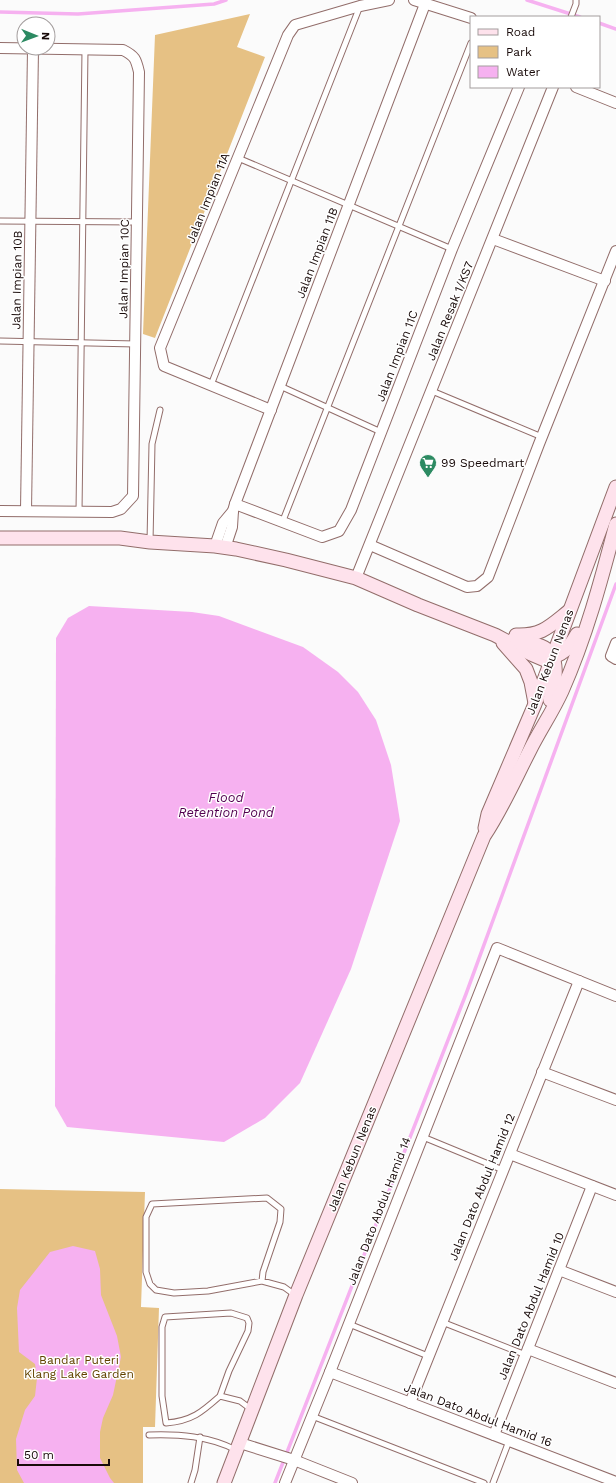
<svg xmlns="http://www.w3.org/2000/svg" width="616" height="1483" font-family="'Work Sans',sans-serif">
<rect width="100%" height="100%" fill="#fbfbfb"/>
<!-- green -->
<g fill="#e6c184">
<polygon points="250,14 237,47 265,57 155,338 143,334 155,35"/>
<polygon points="0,1189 145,1192 141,1307 159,1308 155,1427 143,1427 143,1483 0,1483"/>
</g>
<!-- water -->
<g fill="#f6b1f0">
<polygon points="89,606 192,612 219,616 303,647 338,672 358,692 376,720 391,765 400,821 351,969 300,1083 265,1118 224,1142 67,1127 55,1106 56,638 68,618"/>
<polygon points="73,1246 95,1251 100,1269 101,1295 117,1336 121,1357 113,1395 103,1418 100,1432 100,1458 110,1478 114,1483 24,1483 17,1470 16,1439 25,1410 35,1396 37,1378 35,1364 19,1352 17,1308 20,1290 50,1252"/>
</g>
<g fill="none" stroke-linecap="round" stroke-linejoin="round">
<!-- stream -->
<g stroke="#f6b1f0" stroke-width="3.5">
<polyline points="527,0 580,17"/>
<polyline points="0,12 78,14 214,4 226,0"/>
<polyline points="599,23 616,29"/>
<polyline points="275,1483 466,994 616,584"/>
</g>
<defs>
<g id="lane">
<polyline points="571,17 576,4 576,0"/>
<polyline points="238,158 452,249"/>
<polyline points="0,221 137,222"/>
<polyline points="0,341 136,344"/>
<polyline points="211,385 360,6"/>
<polyline points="280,386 381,432"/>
<polyline points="432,391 542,437"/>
<polyline points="79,512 85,50"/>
<polyline points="282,523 471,43"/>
<polyline points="150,542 152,444 160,410"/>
<polyline points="423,1137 503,1170"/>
<polyline points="262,1281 263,1272 280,1222 281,1209 267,1198 152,1204 146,1217 146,1272 150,1284 156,1290 174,1293 208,1291 262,1281 284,1287 295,1295"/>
<polyline points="442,1322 526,1355"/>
<polyline points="349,1324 428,1356"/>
<path d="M220,1396c-18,16 -28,25 -54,27l-4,-27v-69l3,-10 66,-4 16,5 2,5 -1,8 -19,40 -9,25 20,5 12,9"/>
<polyline points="312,1416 484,1483"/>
<path d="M149,1435c30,-1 60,1 87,15"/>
<polyline points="191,1483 195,1470 200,1437"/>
<polyline points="493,1483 509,1441"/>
</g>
<g id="street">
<polyline points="414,0 471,18"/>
<path d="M0,48l123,2c12,6 13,9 16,22l-6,424 -12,13 -9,3 -112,-1"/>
<polyline points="576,87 616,103"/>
<polyline points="493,239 605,281"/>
<polyline points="271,410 164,366 160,348 288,35 295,25 360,6 389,0"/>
<polyline points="235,504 322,537 339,531 351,510 452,249 519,87"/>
<polyline points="26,511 33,49"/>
<polyline points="370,545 467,587 477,586 488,577 539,444 616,251"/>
<polyline points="215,546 223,523 233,511 235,504 425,4"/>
<polyline points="225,548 232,527 233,511"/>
<polyline points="356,578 553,87"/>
<polyline points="616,643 611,656 616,659"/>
<polyline points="542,1072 616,1100"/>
<polyline points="510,1154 616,1195"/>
<polyline points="559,1270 616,1292"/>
<polyline points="528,1349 616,1383"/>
<polyline points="330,1372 616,1482"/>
<polyline points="410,1403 579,981"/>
<polyline points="494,1435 592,1186"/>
<polyline points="240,1443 294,1460 352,1483"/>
<polyline points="285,1483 330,1372 497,948 616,996"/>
</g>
<g id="secondary">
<path d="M0,538h120l30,4 65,4 21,3 50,11 70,18 62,27 77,30 36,19 14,6c18,-5 23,-10 32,-26"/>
<path d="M516,635c26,1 34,-9 53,-24"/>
<path d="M514,639c9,2 19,4 27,7 21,8 14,39 9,54"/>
<polyline points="503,643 526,669 531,682 535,703"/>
<polyline points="485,828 488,814 535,704 616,487"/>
<path d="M224,1483l72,-188 188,-459c18,-27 31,-57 46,-86 10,-20 23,-39 32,-59 24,-54 39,-110 54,-167"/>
</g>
</defs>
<!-- lane casing -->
<use href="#lane" stroke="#926d6a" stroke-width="7"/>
<!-- street casing -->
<use href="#street" stroke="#926d6a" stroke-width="12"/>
<!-- secondary casing -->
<use href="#secondary" stroke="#926d6a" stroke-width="15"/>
<!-- lane -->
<use href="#lane" stroke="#fff" stroke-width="5"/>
<!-- street -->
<use href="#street" stroke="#fff" stroke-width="10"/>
<!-- secondary -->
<use href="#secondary" stroke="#fee2ec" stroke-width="13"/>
</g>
<!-- icons -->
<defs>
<symbol id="supermarket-pin" viewBox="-11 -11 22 30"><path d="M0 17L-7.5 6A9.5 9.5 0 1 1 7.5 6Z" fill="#2c8a62" stroke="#fff"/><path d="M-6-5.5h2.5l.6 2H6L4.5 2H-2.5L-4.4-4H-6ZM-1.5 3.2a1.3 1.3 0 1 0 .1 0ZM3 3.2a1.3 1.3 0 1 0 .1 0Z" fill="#fff"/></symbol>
</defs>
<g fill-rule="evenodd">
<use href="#supermarket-pin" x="418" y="453" width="20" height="27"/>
</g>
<g text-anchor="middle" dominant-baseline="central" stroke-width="3" stroke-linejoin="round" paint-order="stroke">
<!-- street labels -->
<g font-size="12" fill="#180a09" stroke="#fff">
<text transform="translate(208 198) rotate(-68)">Jalan Impian 11A</text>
<text transform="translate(317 253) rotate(-69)">Jalan Impian 11B</text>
<text transform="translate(124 269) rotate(-89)">Jalan Impian 10C</text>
<text transform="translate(17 280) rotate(-89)">Jalan Impian 10B</text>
<text transform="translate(450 311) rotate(-68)">Jalan Resak 1/KS7</text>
<text transform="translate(397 356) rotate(-69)">Jalan Impian 11C</text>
<text transform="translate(550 662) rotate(-69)">Jalan Kebun Nenas</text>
<text transform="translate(352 1159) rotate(-68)">Jalan Kebun Nenas</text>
<text transform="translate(482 1187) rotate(-68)">Jalan Dato Abdul Hamid 12</text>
<text transform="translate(379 1211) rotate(-69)">Jalan Dato Abdul Hamid 14</text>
<text transform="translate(531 1306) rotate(-68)">Jalan Dato Abdul Hamid 10</text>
<text transform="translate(478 1415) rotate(21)">Jalan Dato Abdul Hamid 16</text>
</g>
<!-- poi labels -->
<g font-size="12" fill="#180a09" stroke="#fff" text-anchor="start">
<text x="441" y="463">99 Speedmart</text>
</g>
<!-- park labels -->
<g font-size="12" fill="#624300" stroke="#fff">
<text x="79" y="1360">Bandar Puteri<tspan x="79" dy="14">Klang Lake Garden</tspan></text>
</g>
<!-- water labels -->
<g font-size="13" font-style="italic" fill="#520050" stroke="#fff">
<text x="226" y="797">Flood<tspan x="226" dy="15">Retention Pond</tspan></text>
</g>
</g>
<!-- legend -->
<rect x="470" y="16" width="130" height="72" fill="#ffffff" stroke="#a39d9d"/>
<rect x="478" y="29" width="20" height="6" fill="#fee2ec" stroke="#a39d9d"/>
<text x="506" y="36" font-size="12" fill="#180a09">Road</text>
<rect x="478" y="46" width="20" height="12" fill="#e6c184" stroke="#a39d9d"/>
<text x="506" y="56" font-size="12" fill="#180a09">Park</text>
<rect x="478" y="66" width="20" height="12" fill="#f6b1f0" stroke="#a39d9d"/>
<text x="506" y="76" font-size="12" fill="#180a09">Water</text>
<!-- north arrow -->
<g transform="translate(36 36) rotate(91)"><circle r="19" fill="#ffffff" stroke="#a39d9d"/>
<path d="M0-3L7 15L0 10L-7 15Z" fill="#2c8a62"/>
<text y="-6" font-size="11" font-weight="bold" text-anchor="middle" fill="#180a09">N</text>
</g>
<!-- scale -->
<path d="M18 1459v6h91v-6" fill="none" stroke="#180a09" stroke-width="2"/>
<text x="24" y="1459" font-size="12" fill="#180a09" stroke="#ffffff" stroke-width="3" paint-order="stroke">50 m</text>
</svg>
